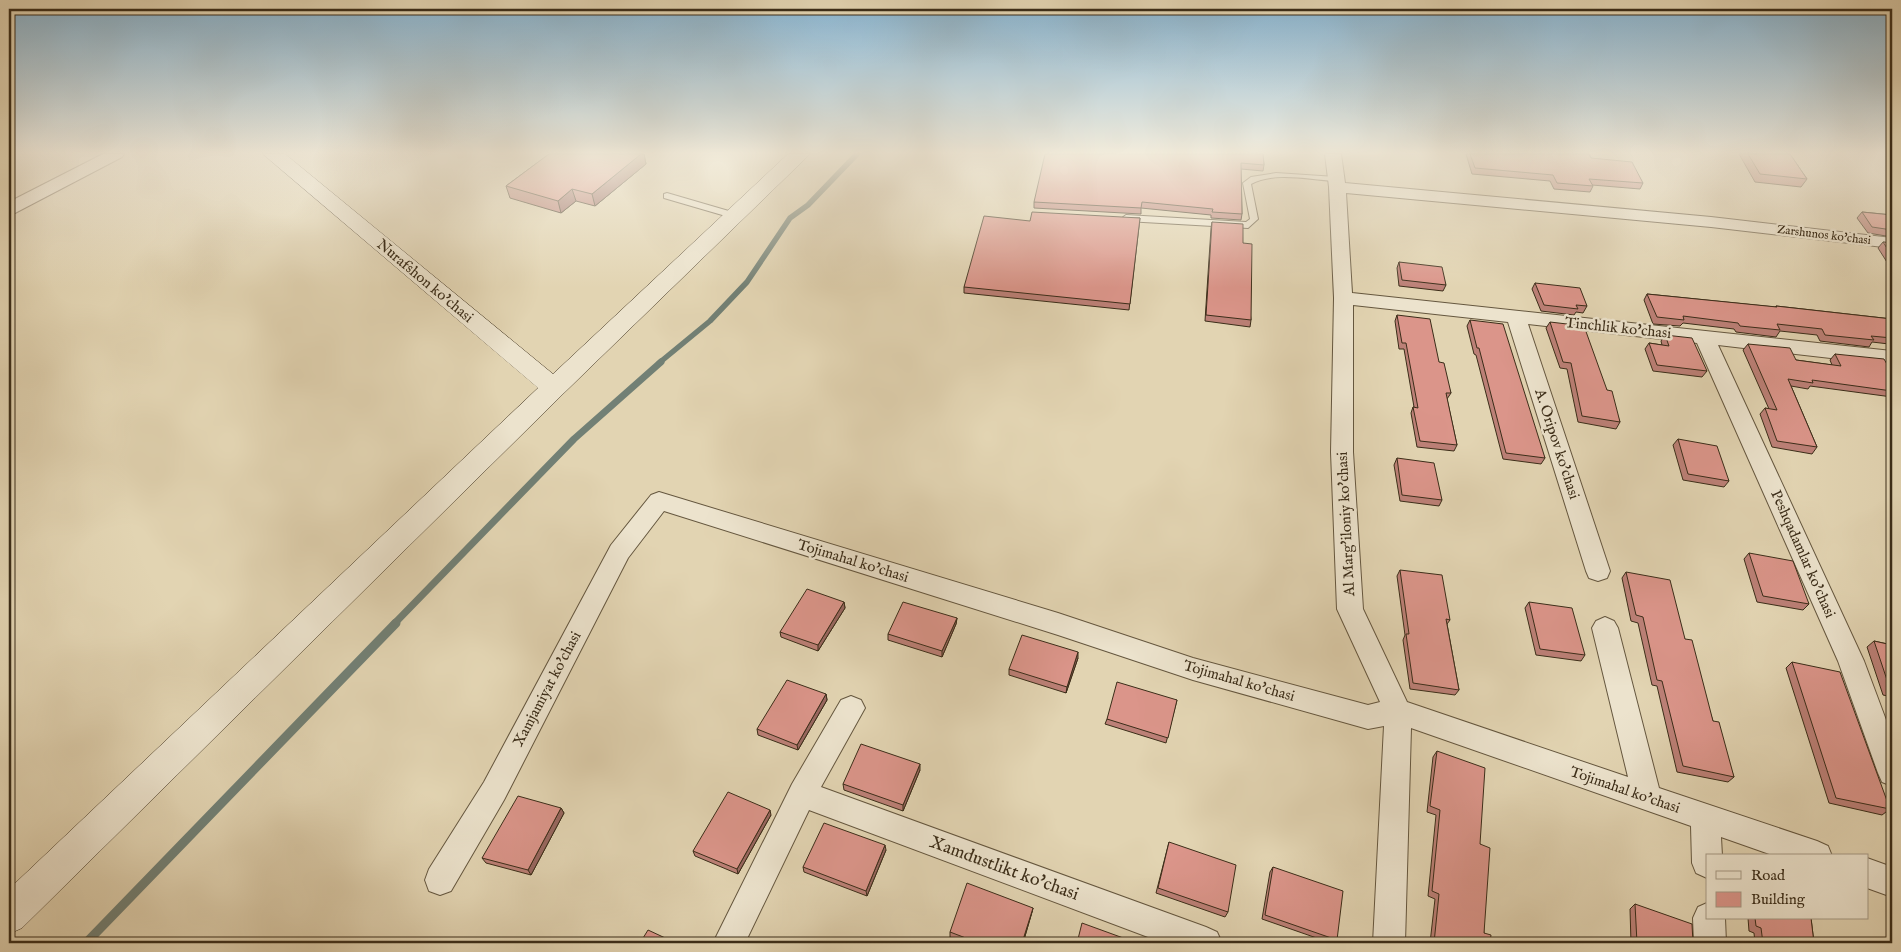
<svg xmlns="http://www.w3.org/2000/svg" width="1901" height="952" font-family="'IM FELL English',serif">
<rect width="100%" height="100%" fill="#e2d4b2"/>
<filter id="stains"><feTurbulence type="fractalNoise" baseFrequency=".004" numOctaves="4"/><feColorMatrix values="0 0 0 0 .2 0 0 0 0 .09 0 0 0 0 .02 0 0 0 .5 -.17"/></filter>
<radialGradient id="worn" r=".72"><stop offset=".6" stop-color="#630" stop-opacity="0"/><stop offset="1" stop-color="#630" stop-opacity=".3"/></radialGradient>
<g fill="none" stroke-linecap="round" stroke-linejoin="round">
<!-- stream-far2 -->
<polyline stroke="#728075" stroke-width="5.5" points="659,363 710,321 747,282 790,218 808,205 857,154"/>
<!-- stream-far1 -->
<polyline stroke="#728075" stroke-width="7" points="394,624 574,439 661,362"/>
<!-- stream -->
<polyline stroke="#728075" stroke-width="9" points="86,943 396,623"/>
<defs>
<g id="lane">
<path d="M1276,173l60,4 4,2 -4,2c-26,-1 -61,-10 -85,3l7,35 -10,9 -122,-7 -4,-3 4,-3 120,7 4,-3 -7,-36 8,-6z"/>
<polygon points="667,193 739,214 740,216 736,219 664,198 664,194"/>
</g>
<g id="street">
<polygon points="103,154 124,154 122,157 15,213 9,214 9,202"/>
<polygon points="1325,154 1341,154 1345,183 1711,217 1892,238 1892,248 1711,227 1346,193 1352,293 1892,351 1892,365 1718,345 1864,661 1892,736 1892,786 1882,782 1878,773 1838,661 1697,343 1528,324 1610,571 1607,578 1598,581 1589,578 1586,571 1508,322 1353,305 1353,452 1363,609 1407,702 1628,777 1592,628 1596,621 1605,617 1614,621 1618,628 1659,788 1817,841 1828,846 1832,856 1775,856 1721,837 1722,856 1707,856 1707,878 1696,873 1692,863 1691,826 1411,728 1405,943 1373,943 1384,726 1368,729 1193,680 1058,635 664,511 628,558 504,800 451,891 440,895 429,891 425,880 429,869 484,782 611,545 651,495 659,492 1058,613 1193,658 1368,705 1380,702 1337,609 1331,452 1334,298 1329,187"/>
<polygon points="851,696 861,700 865,708 821,787 1206,927 1217,932 1222,943 1164,943 809,810 745,943 713,943 792,784 841,700"/>
<polygon points="1867,858 1892,867 1892,897 1867,888"/>
<polygon points="1707,903 1707,918 1725,918 1726,943 1694,943 1693,918 1698,907"/>
</g>
<polygon id="secondary" points="263,154 285,154 553,374 788,154 810,154 563,394 22,928 9,934 9,889 538,388"/>
</defs>
<!-- lane casing -->
<use href="#lane" stroke="#65573f" stroke-width="2"/>
<!-- street casing -->
<use href="#street" stroke="#65573f" stroke-width="2"/>
<!-- secondary casing -->
<use href="#secondary" stroke="#3b2d19" stroke-width="1"/>
<!-- lane -->
<use href="#lane" fill="#ece3cd" fill-rule="evenodd"/>
<!-- street -->
<use href="#street" fill="#ece3cd" fill-rule="evenodd"/>
<!-- secondary -->
<use href="#secondary" fill="#ece3cd" fill-rule="evenodd"/>
</g>
<!-- wall -->
<g fill="#bc8077" stroke="#3b2d19">
<polygon points="549,154 644,154 646,164 595,206 576,201 561,213 510,198 506,186"/>
<polygon points="1263,154 1264,165 1263,171 1241,169 1242,214 1241,220 1211,218 1211,215 1141,208 1141,214 1034,208 1034,202"/>
<polygon points="1466,154 1589,154 1591,158 1643,183 1640,189 1592,185 1593,186 1590,192 1554,189 1550,181 1472,174"/>
<polygon points="1739,154 1790,154 1807,179 1801,187 1755,182"/>
<polygon points="1862,212 1892,215 1892,237 1868,233 1857,218"/>
<polygon points="1140,218 1129,310 964,293 964,287 1030,221"/>
<polygon points="1212,222 1243,243 1251,320 1250,327 1205,321 1211,228"/>
<polygon points="1883,242 1892,243 1892,270 1878,248"/>
<polygon points="1399,262 1446,285 1443,291 1399,286 1397,268"/>
<polygon points="1535,283 1587,306 1583,313 1576,312 1574,315 1541,311 1532,289"/>
<polygon points="1647,294 1775,307 1776,306 1892,319 1892,341 1889,344 1872,342 1869,347 1820,341 1817,335 1780,331 1776,337 1736,332 1734,329 1683,323 1680,326 1653,324 1644,300"/>
<polygon points="1397,315 1439,362 1451,393 1447,399 1457,445 1454,451 1417,447 1411,413 1413,407 1414,407 1404,349 1399,349 1395,321"/>
<polygon points="1470,320 1545,458 1541,464 1503,459 1476,355 1474,354 1467,326"/>
<polygon points="1550,322 1607,390 1620,422 1616,429 1578,422 1567,369 1560,368 1546,328"/>
<polygon points="1665,335 1707,371 1702,377 1653,371 1645,349 1649,343 1662,345 1661,341"/>
<polygon points="1748,344 1796,360 1832,365 1830,360 1835,354 1892,373 1892,397 1810,386 1808,389 1791,386 1817,447 1812,454 1772,447 1760,414 1765,408 1769,409 1743,350"/>
<polygon points="1678,439 1729,481 1724,487 1683,480 1673,445"/>
<polygon points="1397,458 1442,500 1439,506 1400,501 1394,465"/>
<polygon points="1749,553 1809,604 1803,610 1757,602 1744,559"/>
<polygon points="1400,570 1450,620 1447,624 1459,690 1455,695 1410,689 1403,640 1405,635 1397,576"/>
<polygon points="1626,572 1685,639 1713,721 1734,777 1728,782 1677,772 1657,686 1652,685 1638,623 1631,621 1622,578"/>
<polygon points="844,602 845,608 818,651 781,637 780,632"/>
<polygon points="1529,602 1585,655 1581,661 1536,655 1525,608"/>
<polygon points="957,618 956,624 942,657 888,640 888,634"/>
<polygon points="1874,641 1892,645 1892,697 1883,695 1867,647"/>
<polygon points="1078,658 1066,693 1009,675 1009,669"/>
<polygon points="1792,662 1890,809 1882,815 1829,803 1786,668"/>
<polygon points="826,694 827,700 798,750 758,735 757,729"/>
<polygon points="1177,700 1166,743 1105,724 1107,719"/>
<polygon points="1437,751 1480,844 1484,933 1490,943 1430,943 1435,899 1428,896 1436,815 1427,812 1433,757"/>
<polygon points="920,770 903,811 844,790 843,784"/>
<polygon points="561,808 564,813 531,875 486,863 482,858"/>
<polygon points="771,815 738,874 695,856 693,851"/>
<polygon points="1169,842 1228,912 1225,917 1156,893"/>
<polygon points="886,850 867,896 804,872 803,867"/>
<polygon points="1273,867 1337,940 1335,943 1331,943 1262,919 1270,872"/>
<polygon points="1635,904 1693,943 1631,943 1630,909"/>
<polygon points="1033,908 1032,912 1023,943 967,943 950,937 950,932"/>
<polygon points="1748,918 1811,918 1814,943 1755,943 1754,933 1749,931"/>
</g>
<!-- shaded-wall -->
<g fill="#996861" stroke="#3b2d19">
<polygon points="641,154 644,154 646,164 595,206 592,194"/>
<polygon points="572,189 576,201 561,213 558,201"/>
<polygon points="844,602 845,608 818,651 818,645"/>
<polygon points="957,618 956,624 942,657 942,651"/>
<polygon points="1078,652 1078,658 1066,693 1067,687"/>
<polygon points="826,694 827,700 798,750 797,745"/>
<polygon points="920,764 920,770 903,811 903,805"/>
<polygon points="561,808 564,813 531,875 528,870"/>
<polygon points="770,810 771,815 738,874 737,869"/>
<polygon points="885,845 886,850 867,896 866,891"/>
<polygon points="1033,908 1032,912 1023,943 1022,943"/>
</g>
<!-- building -->
<g fill="#db958a" stroke="#3b2d19">
<polygon points="549,154 641,154 592,194 572,189 558,201 506,186"/>
<polygon points="1045,154 1263,154 1264,165 1241,163 1242,214 1212,212 1213,209 1142,202 1141,208 1034,202"/>
<polygon points="1470,154 1589,154 1591,158 1632,162 1643,183 1589,179 1593,186 1557,183 1553,175 1475,168"/>
<polygon points="1748,154 1790,154 1807,179 1760,174"/>
<polygon points="1032,212 1140,218 1130,304 964,287 984,216 1030,221"/>
<polygon points="1862,212 1892,215 1892,230 1872,227"/>
<polygon points="1212,222 1243,224 1243,243 1252,244 1251,320 1206,315"/>
<polygon points="1883,242 1892,243 1892,256"/>
<polygon points="1399,262 1442,267 1446,285 1402,280"/>
<polygon points="1535,283 1580,288 1587,306 1576,305 1578,309 1544,305"/>
<polygon points="1647,294 1777,307 1776,306 1892,319 1892,338 1871,336 1874,340 1825,335 1822,329 1777,324 1780,330 1740,326 1738,323 1683,316 1684,320 1657,317"/>
<polygon points="1397,315 1430,319 1439,362 1444,363 1451,393 1446,393 1457,445 1420,441 1413,407 1418,408 1406,343 1402,343"/>
<polygon points="1470,320 1503,324 1545,458 1506,453 1479,348 1477,348"/>
<polygon points="1550,322 1584,326 1607,390 1612,391 1620,422 1582,416 1571,363 1563,362"/>
<polygon points="1665,335 1692,338 1707,371 1657,365 1649,343 1669,346"/>
<polygon points="1748,344 1790,348 1796,360 1841,366 1835,354 1884,359 1892,373 1892,391 1812,380 1813,383 1788,379 1817,447 1777,441 1765,408 1777,410"/>
<polygon points="1678,439 1717,446 1729,481 1688,474"/>
<polygon points="1397,458 1434,463 1442,500 1402,495"/>
<polygon points="1749,553 1793,561 1809,604 1763,596"/>
<polygon points="1400,570 1442,575 1450,620 1446,619 1459,690 1413,683 1406,634 1409,634"/>
<polygon points="1626,572 1670,580 1685,639 1692,640 1713,721 1719,722 1734,777 1683,766 1662,681 1657,680 1643,617 1636,615"/>
<polygon points="807,589 844,602 818,645 780,632"/>
<polygon points="903,602 957,618 942,651 888,634"/>
<polygon points="1529,602 1572,608 1585,655 1540,649"/>
<polygon points="1022,635 1078,652 1067,687 1009,669"/>
<polygon points="1874,641 1892,645 1892,690 1890,689"/>
<polygon points="1792,662 1840,672 1890,809 1836,798"/>
<polygon points="787,680 826,694 797,745 757,729"/>
<polygon points="1117,682 1177,700 1168,738 1107,719"/>
<polygon points="861,744 920,764 903,805 843,784"/>
<polygon points="1437,751 1485,768 1480,844 1490,848 1484,933 1491,935 1490,943 1434,943 1439,894 1432,891 1440,810 1430,806"/>
<polygon points="728,792 770,810 737,869 693,851"/>
<polygon points="518,796 561,808 528,870 482,858"/>
<polygon points="824,823 885,845 866,891 803,867"/>
<polygon points="1169,842 1236,865 1228,912 1158,888"/>
<polygon points="1273,867 1343,891 1337,940 1265,915"/>
<polygon points="967,883 1033,908 1022,943 979,943 950,932"/>
<polygon points="1635,904 1692,924 1693,943 1637,943"/>
<polygon points="1755,918 1811,918 1814,943 1763,943 1761,928 1756,926"/>
<polygon points="1082,923 1137,943 1077,943"/>
<polygon points="648,930 676,943 640,943"/>
</g>
<!-- sky -->
<linearGradient id="sky" x2="0" y2="1"><stop stop-color="#87b5d3"/><stop offset="0.53" stop-color="#f2ecdc"/><stop offset="1" stop-color="#f2ecdc" stop-opacity="0"/></linearGradient>
<rect width="1901" height="288" fill="url(#sky)"/>
<g text-anchor="middle" dominant-baseline="central" stroke-width="5" stroke-linejoin="round" paint-order="stroke">
<!-- far-street labels -->
<g font-size="12" fill="#3b2d19" stroke="#ece3cd">
<text transform="translate(1824 235) rotate(7)">Zarshunos ko'chasi</text>
</g>
<!-- street labels -->
<g font-size="15" fill="#3b2d19" stroke="#ece3cd">
<text transform="translate(425 281) rotate(40)">Nurafshon ko'chasi</text>
<text transform="translate(1618 328) rotate(6)">Tinchlik ko'chasi</text>
<text transform="translate(1557 444) rotate(72)">A. Oripov ko'chasi</text>
<text transform="translate(1346 524) rotate(-93)">Al Marg'iloniy ko'chasi</text>
<text transform="translate(1803 554) rotate(66)">Peshqadamlar ko'chasi</text>
<text transform="translate(853 561) rotate(17)">Tojimahal ko'chasi</text>
<text transform="translate(1239 681) rotate(16)">Tojimahal ko'chasi</text>
<text transform="translate(547 689) rotate(-62)">Xamjamiyat ko'chasi</text>
<text transform="translate(1625 790) rotate(19)">Tojimahal ko'chasi</text>
</g>
<!-- near-street labels -->
<g font-size="18" fill="#3b2d19" stroke="#ece3cd">
<text transform="translate(1004 869) rotate(20)">Xamdustlikt ko'chasi</text>
</g>
</g>
<!-- margin -->
<rect width="1901" height="952" fill="none" stroke="#e2d4b2" stroke-width="30"/>
<rect x="10" y="10" width="1881" height="932" fill="none" stroke="#3b2d19" stroke-width="2.5"/>
<rect x="15" y="15" width="1871" height="922" fill="none" stroke="#3b2d19"/>
<!-- legend -->
<rect x="1706" y="854" width="162" height="65" fill="#ece3cd" stroke="#a59a85"/>
<rect x="1716" y="871" width="25" height="8" fill="#ece3cd" stroke="#a59a85"/>
<text x="1751" y="880" font-size="15" fill="#3b2d19">Road</text>
<rect x="1716" y="892" width="25" height="15" fill="#db958a" stroke="#a59a85"/>
<text x="1751" y="904" font-size="15" fill="#3b2d19">Building</text>
<rect width="100%" height="100%" filter="url(#stains)"/>
<rect width="100%" height="100%" fill="url(#worn)"/>
</svg>
